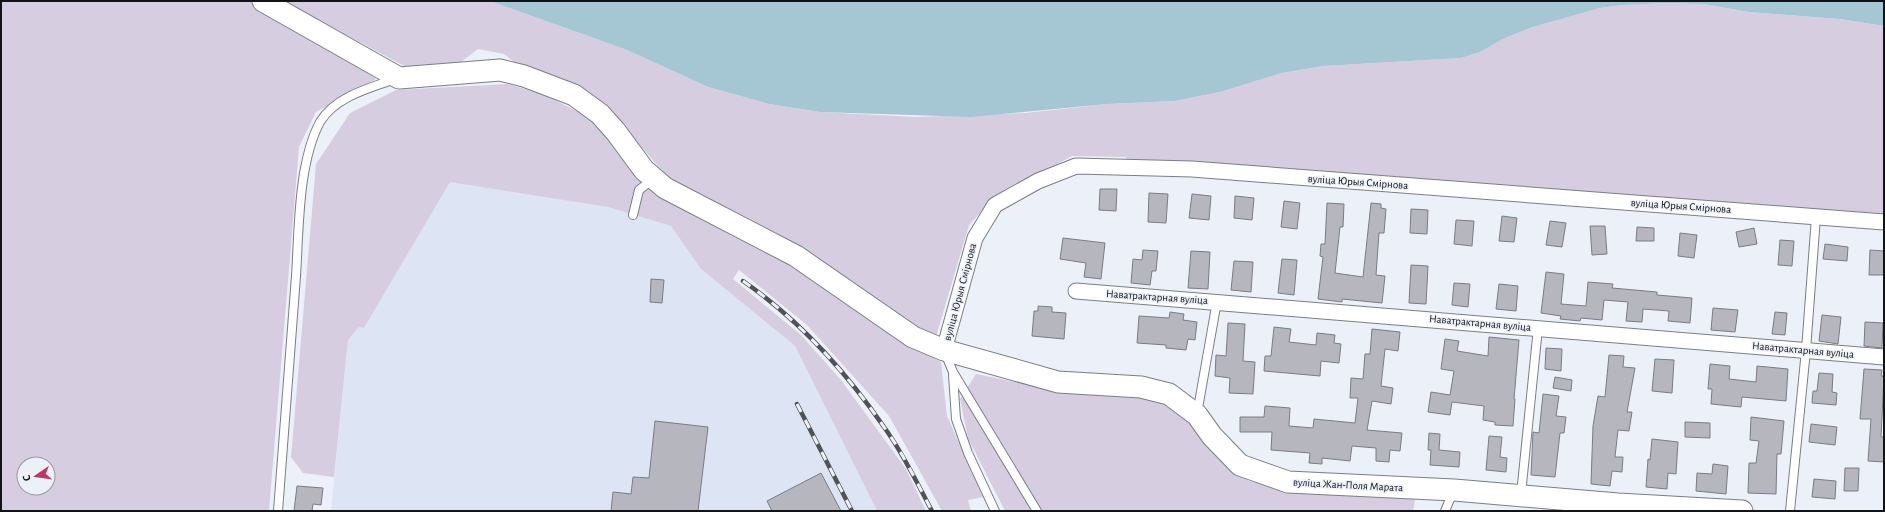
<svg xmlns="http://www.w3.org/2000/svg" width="1885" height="512" font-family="'Alegreya Sans',sans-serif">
<rect width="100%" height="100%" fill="#ecf1f9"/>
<!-- built -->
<polygon fill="#dde5f4" points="450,181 608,207 671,226 701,269 795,346 877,511 331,511 348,340 359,327 364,328"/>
<!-- green -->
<g fill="#d6cee0" fill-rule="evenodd">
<path d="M1,1h248l128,72 -2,7 -59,32 -17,35 -30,364h-268zM24,464h24v24h-24z"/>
<polygon points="284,1 490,1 627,50 708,87 769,104 820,112 916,117 1025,113 1107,104 1175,101 1220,92 1282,73 1323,66 1461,58 1480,52 1505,38 1533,27 1600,8 1623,5 1665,3 1703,4 1749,12 1840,19 1884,26 1884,217 1127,168 1126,157 1072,156 993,199 969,225 935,340 671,181 617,119 519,66 504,54 478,49 457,65 406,67"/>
<polygon points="508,84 542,94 597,121 627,164 778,253 899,337 941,362 947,416 983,497 968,500 971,511 942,511 889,416 807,325 739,270 733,279 801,335 841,380 906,469 926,511 877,511 795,346 701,269 671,226 608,207 450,182 364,328 359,327 348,340 334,477 303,473 291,457 316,164 350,113 396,90"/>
<polygon points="976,374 1061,391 1145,394 1179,408 1218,456 1249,481 1307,492 1416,495 1413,511 1005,511 968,438 960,399"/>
</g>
<!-- water -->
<polygon fill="#a5c6d3" points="490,1 1884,1 1884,26 1840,19 1749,12 1703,4 1665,3 1623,5 1600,8 1533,27 1505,38 1480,52 1461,58 1323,66 1282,73 1220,92 1175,101 1107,104 971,117 820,112 769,104 708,87 627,50"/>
<!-- building -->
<g fill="#b5b6be" stroke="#7b7c83">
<polygon points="1100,189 1117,189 1116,211 1099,210"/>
<polygon points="1149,193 1168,194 1166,223 1148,222"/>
<polygon points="1192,194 1211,196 1209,220 1189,218"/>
<polygon points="1235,196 1254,198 1252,220 1234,218"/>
<polygon points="1284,201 1300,203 1297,229 1281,227"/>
<polygon points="1327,203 1344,204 1343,227 1340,227 1335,273 1363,277 1371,203 1381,204 1381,208 1386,209 1384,233 1379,233 1376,275 1385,276 1382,303 1342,299 1342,302 1318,299 1323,257 1320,256 1321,244 1325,244"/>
<polygon points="1411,209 1428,210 1427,234 1410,233"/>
<polygon points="1502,216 1517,218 1514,242 1499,241"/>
<polygon points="1456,220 1474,221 1472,246 1454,244"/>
<polygon points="1550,221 1566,223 1562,247 1546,245"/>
<polygon points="1590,226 1605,226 1607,254 1592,255"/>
<polygon points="1637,227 1654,228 1654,241 1636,241"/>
<polygon points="1754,228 1757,244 1739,247 1736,232"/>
<polygon points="1680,233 1697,235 1694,258 1678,256"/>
<polygon points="1063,238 1105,243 1101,279 1084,277 1086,263 1060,259"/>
<polygon points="1780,240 1794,241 1792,266 1778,265"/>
<polygon points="1825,244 1848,247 1847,261 1823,259"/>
<polygon points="1143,250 1158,251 1156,271 1152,271 1150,285 1131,283 1133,259 1142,260"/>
<polygon points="1870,250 1884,251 1884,275 1869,275"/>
<polygon points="1191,251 1210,252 1208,289 1188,288"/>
<polygon points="1282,259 1297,260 1294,295 1278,293"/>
<polygon points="1234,261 1253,262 1251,292 1231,290"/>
<polygon points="1411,265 1428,266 1426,304 1409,303"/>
<polygon points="1546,272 1564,274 1561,304 1586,306 1588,282 1613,284 1612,288 1657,292 1657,295 1692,298 1690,323 1668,321 1669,311 1643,309 1642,322 1626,321 1628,302 1604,300 1602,320 1581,318 1580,321 1560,319 1561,316 1541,313"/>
<polygon points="651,279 664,280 662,303 650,302"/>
<polygon points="1454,283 1470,284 1468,307 1452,305"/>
<polygon points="1499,284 1518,286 1516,311 1496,309"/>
<polygon points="1038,306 1052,307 1052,312 1066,313 1064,339 1032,336 1034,311 1038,311"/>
<polygon points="1713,308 1738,310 1735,332 1711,330"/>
<polygon points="1170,312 1184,314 1183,320 1197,322 1195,340 1188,339 1186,350 1166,348 1166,345 1137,343 1139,316 1169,318"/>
<polygon points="1775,312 1787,313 1785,335 1772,334"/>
<polygon points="1822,315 1841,317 1838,344 1819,341"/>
<polygon points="1865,322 1883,323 1882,348 1864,346"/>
<polygon points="1228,323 1245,324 1243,361 1255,362 1253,394 1229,393 1230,378 1215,376 1216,355 1226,356"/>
<polygon points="1274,327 1291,329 1289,342 1316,345 1317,333 1335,335 1334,343 1341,344 1339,363 1321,361 1320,376 1264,371 1265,356 1271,356"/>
<polygon points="1372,329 1400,332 1398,351 1385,349 1381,386 1393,388 1391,404 1372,401 1367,430 1402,433 1400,451 1390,450 1389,462 1376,461 1376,448 1352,446 1350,461 1322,458 1322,464 1309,463 1310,453 1271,450 1272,432 1240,432 1240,417 1264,417 1265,406 1290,408 1289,426 1313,428 1314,419 1355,423 1358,398 1350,398 1351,378 1363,379 1365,354 1370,354"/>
<polygon points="1489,337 1519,340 1514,399 1515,399 1513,426 1495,425 1495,422 1483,420 1484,406 1452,402 1450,415 1428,412 1431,392 1450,395 1454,371 1441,369 1445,339 1459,341 1457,351 1488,356"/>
<polygon points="1546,348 1562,349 1561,371 1545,369"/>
<polygon points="1609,355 1624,356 1623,367 1635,368 1627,412 1632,412 1629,431 1618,430 1615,457 1623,457 1622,472 1612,471 1610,486 1591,484 1593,426 1598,396 1605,397"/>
<polygon points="1655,359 1674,360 1672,393 1652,391"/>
<polygon points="1710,364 1730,366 1729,379 1756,382 1757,366 1788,369 1786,401 1742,397 1741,407 1711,404 1712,389 1708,389"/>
<polygon points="1864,369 1882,370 1881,376 1884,376 1881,437 1884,437 1884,462 1868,461 1871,419 1860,419"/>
<polygon points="1819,373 1833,374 1832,392 1837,393 1836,405 1812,403 1813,391 1817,391"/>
<polygon points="1555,377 1572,380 1571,391 1553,388"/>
<polygon points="1543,394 1559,396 1556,416 1566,417 1564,433 1560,433 1555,477 1531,475 1533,432 1539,433"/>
<polygon points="1751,417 1784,421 1781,454 1777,454 1776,494 1748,493 1749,463 1756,463 1759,441 1750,440"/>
<polygon points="655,421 708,427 698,511 611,511 613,492 631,494 633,477 649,478"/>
<polygon points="1685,422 1710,423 1710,438 1685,437"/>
<polygon points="1811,424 1837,427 1835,445 1809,442"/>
<polygon points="1429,433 1440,434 1439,450 1460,452 1459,467 1430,465 1431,450 1428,450"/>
<polygon points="1489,436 1502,437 1500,457 1507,458 1506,472 1486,470"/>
<polygon points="1652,439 1678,442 1676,474 1668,473 1667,489 1646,487 1648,459 1650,460"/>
<polygon points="1713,464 1728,466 1726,494 1696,491 1697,473 1712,474"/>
<polygon points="1845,468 1859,468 1858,491 1844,491"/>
<polygon points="821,473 841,511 772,511 767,501"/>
<polygon points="1814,479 1836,481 1835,499 1812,497"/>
<polygon points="297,486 323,488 321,505 313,504 312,511 294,511"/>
</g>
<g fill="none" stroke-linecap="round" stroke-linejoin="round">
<defs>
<g id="lane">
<polyline points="633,215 639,190 653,179"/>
<polyline points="945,353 953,372 1037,511"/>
<polyline points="953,375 956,419 968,453 995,511"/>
<polyline points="1197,414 1217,301"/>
<polyline points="1521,494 1538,328"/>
<path d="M278,511c6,-78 12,-157 18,-235 3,-46 2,-113 24,-154 15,-25 49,-34 75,-43"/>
<polyline points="1445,511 1453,492"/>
<polyline points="1790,511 1806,350 1816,217"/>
</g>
<g id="street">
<polyline points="1076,291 1884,357"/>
<polyline points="944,350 975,238 995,205 1038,181 1076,166 1192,169 1884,222"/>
</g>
<polyline id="secondary" points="263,1 399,78 500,70 524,76 574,95 600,114 616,132 644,170 665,188 796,256 913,337 944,350 1058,382 1141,387 1169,394 1197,415 1212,436 1240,465 1288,482 1454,490 1618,504 1742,511"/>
</defs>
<!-- lane casing -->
<use href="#lane" stroke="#7a7e85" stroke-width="10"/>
<!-- street casing -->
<use href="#street" stroke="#7a7e85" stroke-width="17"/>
<!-- secondary casing -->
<use href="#secondary" stroke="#7a7e85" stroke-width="23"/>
<!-- lane -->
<use href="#lane" stroke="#fff" stroke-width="8"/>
<!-- street -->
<use href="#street" stroke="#fff" stroke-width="15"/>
<!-- secondary -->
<use href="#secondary" stroke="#fff" stroke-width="21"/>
<defs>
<g id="rail">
<path d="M743,281c55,38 103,91 141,146 19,26 33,56 48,84"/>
<polyline points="797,404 852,511"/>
</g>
</defs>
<!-- rail casing -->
<use href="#rail" stroke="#505257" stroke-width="4.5"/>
<!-- rail -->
<use href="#rail" stroke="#ecf1f9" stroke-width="3" stroke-dasharray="9" stroke-linecap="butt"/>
</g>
<g text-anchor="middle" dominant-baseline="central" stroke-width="3" stroke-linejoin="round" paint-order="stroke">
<!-- street labels -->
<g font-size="11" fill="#121316" stroke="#ecf1f9">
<text transform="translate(1358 182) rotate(4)">вуліца Юрыя Смірнова</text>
<text transform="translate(1681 206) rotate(4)">вуліца Юрыя Смірнова</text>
<text transform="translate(960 292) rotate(-75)">вуліца Юрыя Смірнова</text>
<text transform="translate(1157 297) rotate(4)">Наватрактарная вуліца</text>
<text transform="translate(1480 323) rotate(5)">Наватрактарная вуліца</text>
<text transform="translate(1803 350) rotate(5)">Наватрактарная вуліца</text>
<text transform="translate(1348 485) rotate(3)">вуліца Жан-Поля Марата</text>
</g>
</g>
<!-- border -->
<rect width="1885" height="512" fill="none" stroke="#121316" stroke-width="4"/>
<!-- north arrow -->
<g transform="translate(36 476) rotate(257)"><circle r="19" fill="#ecf1f9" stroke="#95989e"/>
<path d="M0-3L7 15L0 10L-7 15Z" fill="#c23461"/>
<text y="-6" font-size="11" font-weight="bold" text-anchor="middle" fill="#121316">С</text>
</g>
</svg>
